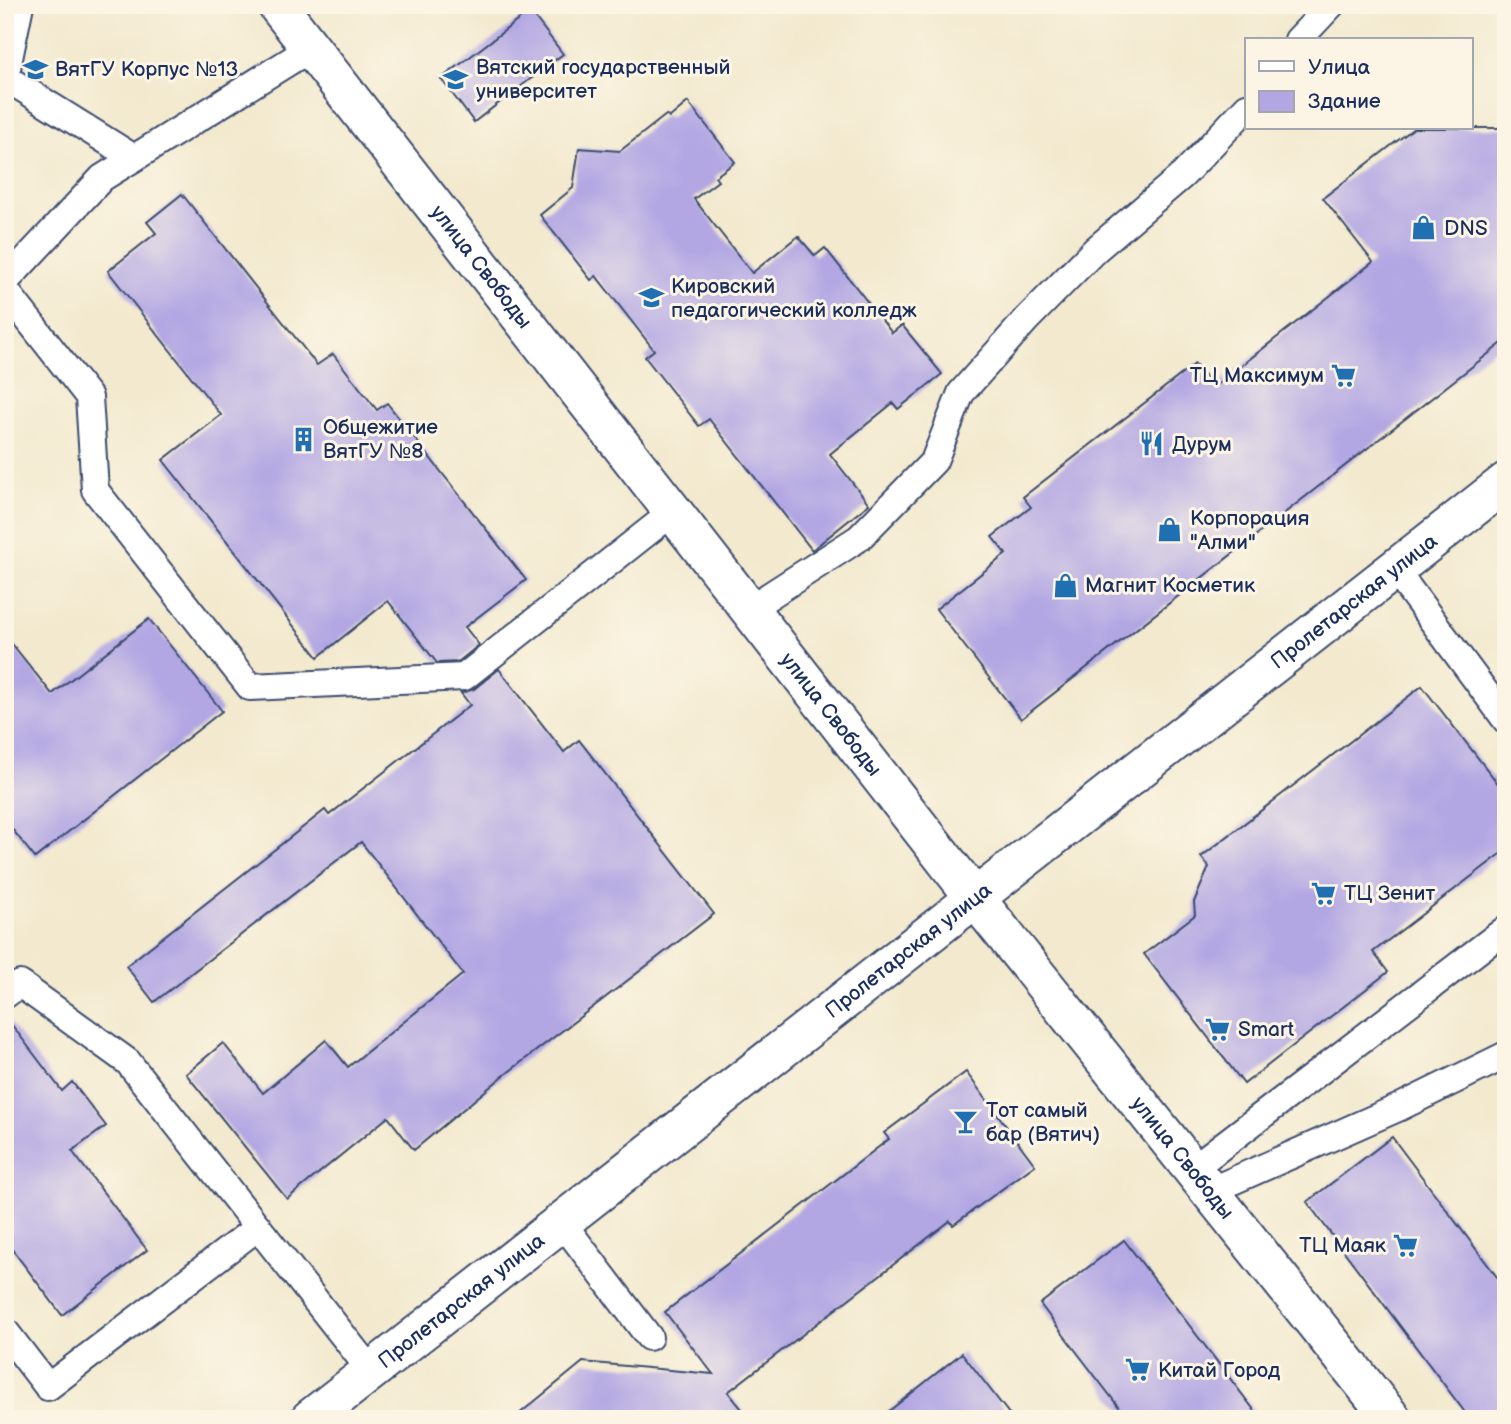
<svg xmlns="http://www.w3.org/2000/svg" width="1511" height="1424" font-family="'Balsamiq Sans',sans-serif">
<rect width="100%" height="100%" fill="#fcf5e5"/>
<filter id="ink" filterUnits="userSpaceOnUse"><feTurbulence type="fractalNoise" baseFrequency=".0143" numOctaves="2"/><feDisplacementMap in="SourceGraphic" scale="14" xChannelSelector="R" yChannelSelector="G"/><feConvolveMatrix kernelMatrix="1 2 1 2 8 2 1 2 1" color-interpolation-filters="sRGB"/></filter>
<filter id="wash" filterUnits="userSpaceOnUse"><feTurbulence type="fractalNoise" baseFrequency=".00686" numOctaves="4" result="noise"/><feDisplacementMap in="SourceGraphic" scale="28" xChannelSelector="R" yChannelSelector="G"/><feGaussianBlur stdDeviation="1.57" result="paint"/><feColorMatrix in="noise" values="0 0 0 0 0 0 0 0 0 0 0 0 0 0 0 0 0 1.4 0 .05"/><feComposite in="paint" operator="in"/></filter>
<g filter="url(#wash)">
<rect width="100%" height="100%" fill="#f2e9ce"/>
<g id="blocks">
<!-- building -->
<g fill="#b2a7e3">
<polygon points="530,11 563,54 474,122 441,79"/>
<polygon points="688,102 735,162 715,177 718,181 694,199 752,273 798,236 815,256 825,248 892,333 902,325 942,374 898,409 893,403 830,454 869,504 812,550 709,419 699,426 645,357 654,350 596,276 591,280 540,215 573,188 579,148 620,151 666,115 669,118"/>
<polygon points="1414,128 1506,128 1506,340 1021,719 936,609 1006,554 992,537 1031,507 1023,497 1195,364 1214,387 1373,262 1323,198"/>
<polygon points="182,194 317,365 333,354 377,410 387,403 526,580 465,627 479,645 458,662 437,663 388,601 318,657 163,460 221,415 108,271 156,233 147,222"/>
<polygon points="149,619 222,711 35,858 5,820 5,635 52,694"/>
<polygon points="499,669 564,752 579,740 714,914 502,1077 414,1150 388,1117 287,1199 186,1074 223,1043 263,1093 326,1040 348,1067 463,974 361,842 154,1002 126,966 325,810 329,815 470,705 461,693 474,689"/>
<polygon points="1422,686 1506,794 1506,850 1373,952 1388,972 1244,1084 1144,954 1195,915 1194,902 1209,867 1201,857"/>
<polygon points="5,1016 62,1091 72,1082 106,1126 72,1151 147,1250 62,1315 5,1240"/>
<polygon points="966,1072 1035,1165 953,1225 950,1221 728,1392 750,1419 513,1419 583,1362 713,1374 665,1312 889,1139 884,1133"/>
<polygon points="1392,1137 1506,1289 1506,1419 1470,1419 1307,1202"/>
<polygon points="1124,1240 1261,1419 1128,1419 1040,1304"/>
<polygon points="962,1353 1013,1419 879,1419"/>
</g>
</g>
</g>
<g filter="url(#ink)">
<use href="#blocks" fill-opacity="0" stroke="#3b4b6f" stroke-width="2"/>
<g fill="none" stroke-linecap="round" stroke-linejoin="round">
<defs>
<g id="lane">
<polyline points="1298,40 1331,5"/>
<polyline points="5,78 20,5"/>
<polyline points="6,78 134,158"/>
<polyline points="5,282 102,178 311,48"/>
<polyline points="5,290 89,397 95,490 250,687 464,677 673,512"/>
<polyline points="1395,570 1506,720"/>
<polyline points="749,609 859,538 934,461 961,393 1027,319 1095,250 1183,175 1247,107"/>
<polyline points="5,995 20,984 128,1062 371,1371"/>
<polyline points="1192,1169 1506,929"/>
<polyline points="1210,1191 1400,1107 1506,1055"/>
<polyline points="561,1221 649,1337"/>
<polyline points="5,1331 48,1387 258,1227"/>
</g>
<g id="street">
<path id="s1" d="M277,5l698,893 417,521"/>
<path id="s2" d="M310,1419l1196,-937"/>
</g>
</defs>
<!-- lane casing -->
<use href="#lane" stroke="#3b4b6f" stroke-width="30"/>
<!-- street casing -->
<use href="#street" stroke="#3b4b6f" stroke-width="42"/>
<!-- lane -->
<use href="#lane" stroke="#fff" stroke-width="26"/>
<!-- street -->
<use href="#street" stroke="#fff" stroke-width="38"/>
</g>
</g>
<!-- icons -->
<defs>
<symbol id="university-bare" viewBox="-9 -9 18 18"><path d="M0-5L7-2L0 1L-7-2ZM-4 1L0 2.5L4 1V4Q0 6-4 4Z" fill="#1f6fb2" stroke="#fcf5e5" stroke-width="2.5" paint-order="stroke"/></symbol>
<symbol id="shop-bare" viewBox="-9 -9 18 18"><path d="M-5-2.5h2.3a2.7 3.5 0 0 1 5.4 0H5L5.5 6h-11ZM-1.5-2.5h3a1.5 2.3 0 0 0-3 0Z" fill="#1f6fb2" stroke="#fcf5e5" stroke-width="2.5" paint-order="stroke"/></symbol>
<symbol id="supermarket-bare" viewBox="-9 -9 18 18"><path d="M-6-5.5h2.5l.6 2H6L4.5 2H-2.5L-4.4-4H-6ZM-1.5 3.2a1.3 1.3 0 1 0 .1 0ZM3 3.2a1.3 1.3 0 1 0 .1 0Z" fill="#1f6fb2" stroke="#fcf5e5" stroke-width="2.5" paint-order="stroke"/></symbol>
<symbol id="building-bare" viewBox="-9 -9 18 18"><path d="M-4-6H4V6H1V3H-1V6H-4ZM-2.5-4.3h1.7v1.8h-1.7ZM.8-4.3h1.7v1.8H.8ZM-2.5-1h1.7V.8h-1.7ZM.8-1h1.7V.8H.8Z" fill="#1f6fb2" stroke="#fcf5e5" stroke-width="2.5" paint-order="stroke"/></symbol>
<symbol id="restaurant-bare" viewBox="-9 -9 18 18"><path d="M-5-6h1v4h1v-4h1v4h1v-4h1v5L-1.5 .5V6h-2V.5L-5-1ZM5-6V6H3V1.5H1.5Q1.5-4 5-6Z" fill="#1f6fb2" stroke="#fcf5e5" stroke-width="2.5" paint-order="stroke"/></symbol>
<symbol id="bar-bare" viewBox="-9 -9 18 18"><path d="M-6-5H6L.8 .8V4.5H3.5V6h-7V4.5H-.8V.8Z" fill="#1f6fb2" stroke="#fcf5e5" stroke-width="2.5" paint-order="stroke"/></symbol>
</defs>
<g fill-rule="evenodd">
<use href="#university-bare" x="18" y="52" width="35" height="35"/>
<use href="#university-bare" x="438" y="62" width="35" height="35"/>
<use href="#shop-bare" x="1406" y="210" width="35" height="35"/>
<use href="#university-bare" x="634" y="280" width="35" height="35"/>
<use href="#supermarket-bare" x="1326" y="358" width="35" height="35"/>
<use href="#building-bare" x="286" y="422" width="35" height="35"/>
<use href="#restaurant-bare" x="1134" y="426" width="35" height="35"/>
<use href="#shop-bare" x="1152" y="512" width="35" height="35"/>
<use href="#shop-bare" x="1048" y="568" width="35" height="35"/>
<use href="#supermarket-bare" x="1306" y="876" width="35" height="35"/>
<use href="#supermarket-bare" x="1200" y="1012" width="35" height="35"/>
<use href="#bar-bare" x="948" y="1104" width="35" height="35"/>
<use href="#supermarket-bare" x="1388" y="1228" width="35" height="35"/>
<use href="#supermarket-bare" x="1120" y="1352" width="35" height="35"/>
</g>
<g text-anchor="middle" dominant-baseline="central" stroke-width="6" stroke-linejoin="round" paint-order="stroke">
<!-- poi labels -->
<g font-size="21" fill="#1b2f5e" stroke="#fcf5e5" text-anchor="start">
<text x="476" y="67">Вятский государственный<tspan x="476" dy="24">университет</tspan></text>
<text x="55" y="69">ВятГУ Корпус №13</text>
<text x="1444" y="228">DNS</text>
<text x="671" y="286">Кировский<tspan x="671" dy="24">педагогический колледж</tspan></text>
<text x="1324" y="375" text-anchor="end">ТЦ Максимум</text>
<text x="323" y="427">Общежитие<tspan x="323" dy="24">ВятГУ №8</tspan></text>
<text x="1172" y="444">Дурум</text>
<text x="1190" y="518">Корпорация<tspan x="1190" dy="24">"Алми"</tspan></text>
<text x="1085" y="585">Магнит Косметик</text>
<text x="1344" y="893">ТЦ Зенит</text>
<text x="1238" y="1029">Smart</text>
<text x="986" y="1110">Тот самый<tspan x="986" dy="24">бар (Вятич)</tspan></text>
<text x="1386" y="1245" text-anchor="end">ТЦ Маяк</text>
<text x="1158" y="1370">Китай Город</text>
</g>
<!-- street labels -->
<g font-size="21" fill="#1b2f5e" stroke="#fcf5e5">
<text stroke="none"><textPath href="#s1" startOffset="332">улица Свободы</textPath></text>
<text stroke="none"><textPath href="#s2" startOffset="1326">Пролетарская улица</textPath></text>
<text stroke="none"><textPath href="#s1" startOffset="900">улица Свободы</textPath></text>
<text stroke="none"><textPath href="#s2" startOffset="760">Пролетарская улица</textPath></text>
<text stroke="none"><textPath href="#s1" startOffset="1466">улица Свободы</textPath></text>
<text stroke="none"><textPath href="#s2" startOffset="192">Пролетарская улица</textPath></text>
</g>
</g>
<!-- margin -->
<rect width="1511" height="1424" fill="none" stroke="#fcf5e5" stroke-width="28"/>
<!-- legend -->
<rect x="1245" y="38" width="228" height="91" fill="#fcf5e5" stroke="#a2a6af" stroke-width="2"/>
<rect x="1259" y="61" width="35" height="10" fill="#ffffff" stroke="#a2a6af" stroke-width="2"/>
<text x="1308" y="74" font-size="21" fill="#1b2f5e">Улица</text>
<rect x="1259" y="91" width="35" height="21" fill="#b2a7e3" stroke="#a2a6af" stroke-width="2"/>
<text x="1308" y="108" font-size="21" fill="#1b2f5e">Здание</text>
</svg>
